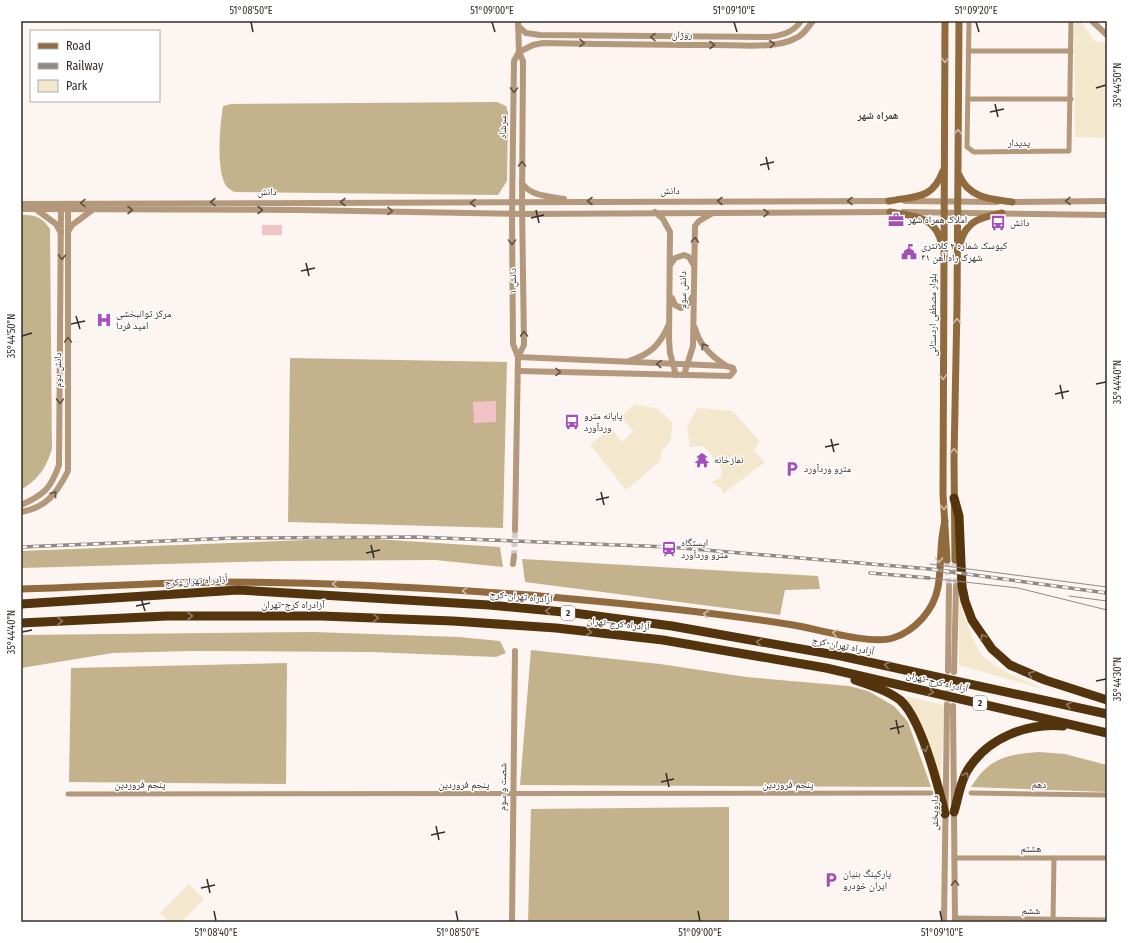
<svg xmlns="http://www.w3.org/2000/svg" width="1128" height="943" font-family="'Fira Sans Condensed','Noto Naskh Arabic',sans-serif">
<rect width="100%" height="100%" fill="#fdf5f1"/>
<!-- green -->
<g fill="#f3e7ce">
<polygon points="1078,21 1081,21 1094,41 1107,43 1107,138 1075,137 1074,26"/>
<polygon points="635,404 658,409 672,422 671,441 662,450 660,461 626,490 590,445 611,428 622,442 633,431 621,417"/>
<polygon points="698,408 733,411 759,441 754,451 765,462 723,494 721,488 712,482 722,477 721,466 703,446 690,447 687,426"/>
<path d="M959,599c6,17 11,36 20,52 11,17 47,29 64,38l-84,-24z"/>
<path d="M904,696l40,9 -3,75c-15,-30 -18,-57 -37,-84z"/>
<polygon points="189,884 204,899 181,922 169,922 160,913"/>
</g>
<!-- forest -->
<g fill="#c4b28d">
<path d="M497,102l9,4 2,6 -1,69 -9,14 -263,-3c-6,-2 -10,-6 -12,-13 -6,-19 -3,-53 0,-73l8,-2z"/>
<path d="M21,215c14,0 20,1 29,14l2,220c-7,21 -13,29 -31,41z"/>
<polygon points="290,358 507,362 503,528 288,522"/>
<polygon points="359,538 500,547 503,567 435,560 277,561 21,568 21,551"/>
<polygon points="522,559 818,576 820,589 785,590 780,615 525,582"/>
<polygon points="313,632 459,637 500,641 506,653 496,657 371,652 190,651 113,653 21,668 21,635"/>
<polygon points="531,650 660,664 746,677 849,686 868,691 894,706 908,722 931,787 520,785"/>
<polygon points="287,663 286,784 69,782 71,668"/>
<path d="M1039,752l26,2 42,11v27l-136,-5c18,-29 36,-33 68,-35z"/>
<polygon points="729,807 729,922 528,922 531,809"/>
</g>
<!-- water -->
<g fill="#f2c3c6">
<rect x="262" y="225" width="20" height="10"/>
<polygon points="496,401 496,422 474,423 473,402"/>
</g>
<g fill="none" stroke-linecap="round" stroke-linejoin="round">
<!-- tertiary-tunnel -->
<g stroke="#d5cdc9" stroke-width="6" stroke-dasharray="6 3" stroke-linecap="butt">
<polyline points="514,556 515,530"/>
<polyline points="947,560 949,586"/>
<polyline points="955,560 956,586"/>
<polyline points="953,700 954,672"/>
<polyline points="947,705 948,676"/>
</g>
<!-- minor -->
<g stroke="#b4987b" stroke-width="5">
<polyline points="969,21 967,147 974,152 1069,151 1071,21"/>
<polyline points="968,51 1071,51"/>
<polyline points="968,99 1071,99"/>
<polyline points="971,793 1107,795"/>
<polyline points="68,794 931,793"/>
<polyline points="954,858 1107,858"/>
<polyline points="955,918 1107,920"/>
<polyline points="1053,922 1054,858"/>
</g>
<!-- tertiary -->
<g stroke="#b4987b" stroke-width="6">
<polyline points="1092,21 1107,35"/>
<path d="M518,26l8,7 14,2 228,2c13,-1 26,-5 33,-16"/>
<polyline points="519,52 514,61 512,214 513,344 518,357 726,366 733,368 734,371 730,376 519,371"/>
<path d="M519,52l14,-7 10,-2c58,1 116,2 175,2 22,0 58,4 78,-7 8,-3 12,-11 17,-17"/>
<path d="M522,183c9,14 28,13 42,16"/>
<polyline points="905,201 997,202"/>
<polyline points="1009,202 1107,201"/>
<polyline points="21,204 893,201"/>
<polyline points="21,209 300,210 522,214 893,212"/>
<polyline points="37,210 56,224 61,233"/>
<polyline points="655,212 663,219 670,232 669,339 670,353 676,375"/>
<polyline points="903,212 1107,215"/>
<polyline points="69,230 72,225 91,211"/>
<polyline points="670,265 675,258 684,255 689,257 693,264"/>
<polyline points="672,298 675,305 681,308 688,304 693,296"/>
<path d="M695,328c4,17 16,28 30,37"/>
<path d="M629,361c22,-7 31,-16 40,-37"/>
<polyline points="684,375 693,346 695,226 699,221 713,213"/>
<path d="M21,505c23,-10 30,-17 38,-40l2,-258"/>
<path d="M21,512c25,-4 36,-19 47,-41v-265"/>
<polyline points="515,530 518,357 524,345 522,203 523,61 519,52 518,21"/>
<polyline points="513,564 514,556"/>
<polyline points="948,671 949,586"/>
<polyline points="954,672 956,586"/>
<polyline points="953,706 955,922"/>
<polyline points="512,922 515,651"/>
<polyline points="944,922 947,705"/>
</g>
<!-- secondary -->
<g stroke="#916a3e" stroke-width="7">
<polyline points="945,21 943,494 947,560"/>
<path d="M959,175c10,23 31,24 53,27"/>
<path d="M889,201c27,-5 43,-1 54,-30"/>
<path d="M890,212c25,4 46,4 52,33"/>
<path d="M960,244c6,-24 20,-26 42,-31"/>
<polyline points="955,560 954,459 957,306 959,21"/>
<path d="M21,589c66,-2 132,-6 198,-7 89,0 177,4 265,10 22,2 44,2 66,5 81,7 162,15 243,28 25,4 77,20 100,13 22,-7 41,-28 45,-51 4,-22 1,-44 7,-66"/>
</g>
<!-- motorway -->
<g stroke="#54340d" stroke-width="9">
<polyline points="954,498 959,516 962,587 965,601 972,620 992,649 1010,665 1045,680 1107,700"/>
<polyline points="21,604 238,590 489,605 574,613 672,626 841,656 1107,714"/>
<polyline points="21,623 167,616 321,616 453,621 556,628 663,640 826,668 1107,733"/>
<path d="M855,680c15,5 32,10 45,20 21,18 38,85 45,114"/>
<path d="M954,812c4,-13 6,-29 13,-41 20,-33 59,-48 96,-45"/>
</g>
<!-- tram -->
<g stroke="#918985" stroke-width="1">
<polyline points="930,564 1107,587"/>
<polyline points="929,578 1018,588 1107,610"/>
<polyline points="1069,596 1107,601"/>
</g>
<defs>
<g id="rail">
<polyline points="21,547 234,538 416,537 669,547 930,569 1107,593"/>
<polyline points="870,573 929,578"/>
</g>
</defs>
<!-- rail casing -->
<use href="#rail" stroke="#918985" stroke-width="3.5"/>
<!-- rail -->
<use href="#rail" stroke="#fff" stroke-width="2" stroke-dasharray="6" stroke-linecap="butt"/>
</g>
<!-- one-way arrows -->
<defs><path id="oneway-chevron" d="M-2-3.5L2.5 0L-2 3.5" fill="none" stroke-width="1.6" stroke-linecap="round" stroke-linejoin="round"/></defs>
<g stroke="#615245">
<use href="#oneway-chevron" transform="translate(653 37) rotate(-179)"/>
<use href="#oneway-chevron" transform="translate(582 43) rotate(1)"/>
<use href="#oneway-chevron" transform="translate(772 44) rotate(-6)"/>
<use href="#oneway-chevron" transform="translate(712 45)"/>
<use href="#oneway-chevron" transform="translate(514 90) rotate(91)"/>
<use href="#oneway-chevron" transform="translate(522 164) rotate(-90)"/>
<use href="#oneway-chevron" transform="translate(590 201) rotate(-180)"/>
<use href="#oneway-chevron" transform="translate(720 201) rotate(-180)"/>
<use href="#oneway-chevron" transform="translate(850 201) rotate(180)"/>
<use href="#oneway-chevron" transform="translate(1068 201) rotate(179)"/>
<use href="#oneway-chevron" transform="translate(213 202) rotate(180)"/>
<use href="#oneway-chevron" transform="translate(343 202) rotate(-180)"/>
<use href="#oneway-chevron" transform="translate(83 203) rotate(179)"/>
<use href="#oneway-chevron" transform="translate(473 203) rotate(-180)"/>
<use href="#oneway-chevron" transform="translate(130 210)"/>
<use href="#oneway-chevron" transform="translate(260 210)"/>
<use href="#oneway-chevron" transform="translate(390 211) rotate(1)"/>
<use href="#oneway-chevron" transform="translate(766 213)"/>
<use href="#oneway-chevron" transform="translate(695 240) rotate(-87)"/>
<use href="#oneway-chevron" transform="translate(512 242) rotate(90)"/>
<use href="#oneway-chevron" transform="translate(62 257) rotate(91)"/>
<use href="#oneway-chevron" transform="translate(524 334) rotate(-91)"/>
<use href="#oneway-chevron" transform="translate(68 340) rotate(-90)"/>
<use href="#oneway-chevron" transform="translate(704 346) rotate(-123)"/>
<use href="#oneway-chevron" transform="translate(659 364) rotate(-177)"/>
<use href="#oneway-chevron" transform="translate(558 372) rotate(1)"/>
<use href="#oneway-chevron" transform="translate(60 401) rotate(91)"/>
<use href="#oneway-chevron" transform="translate(54 494) rotate(-53)"/>
<use href="#oneway-chevron" transform="translate(955 883) rotate(-91)"/>
</g>
<g stroke="#cebca8">
<use href="#oneway-chevron" transform="translate(945 60) rotate(90)"/>
<use href="#oneway-chevron" transform="translate(958 132) rotate(-89)"/>
<use href="#oneway-chevron" transform="translate(957 321) rotate(-89)"/>
<use href="#oneway-chevron" transform="translate(943 377) rotate(90)"/>
<use href="#oneway-chevron" transform="translate(954 451) rotate(-88)"/>
<use href="#oneway-chevron" transform="translate(944 507) rotate(87)"/>
<use href="#oneway-chevron" transform="translate(939 560) rotate(92)"/>
<use href="#oneway-chevron" transform="translate(335 584) rotate(-178)"/>
<use href="#oneway-chevron" transform="translate(465 591) rotate(-176)"/>
<use href="#oneway-chevron" transform="translate(706 614) rotate(-172)"/>
<use href="#oneway-chevron" transform="translate(835 633) rotate(-170)"/>
</g>
<g stroke="#907b62">
<use href="#oneway-chevron" transform="translate(548 611) rotate(-175)"/>
<use href="#oneway-chevron" transform="translate(190 616)"/>
<use href="#oneway-chevron" transform="translate(376 618) rotate(2)"/>
<use href="#oneway-chevron" transform="translate(60 621) rotate(-3)"/>
<use href="#oneway-chevron" transform="translate(589 632) rotate(6)"/>
<use href="#oneway-chevron" transform="translate(983 637) rotate(-124)"/>
<use href="#oneway-chevron" transform="translate(759 642) rotate(-170)"/>
<use href="#oneway-chevron" transform="translate(887 665) rotate(-168)"/>
<use href="#oneway-chevron" transform="translate(1031 674) rotate(-157)"/>
<use href="#oneway-chevron" transform="translate(931 692) rotate(13)"/>
<use href="#oneway-chevron" transform="translate(1069 705) rotate(-168)"/>
<use href="#oneway-chevron" transform="translate(925 749) rotate(73)"/>
<use href="#oneway-chevron" transform="translate(966 775) rotate(-64)"/>
</g>
<!-- ticks -->
<path fill="none" stroke="#342c28" stroke-width="1.5" d="M251,22l2,10M492,22l3,10M734,22l3,10M976,22l3,10M1096,88l10,-3M995,104l3,13M990,112l14,-3M766,157l3,13M760,165l14,-3M536,210l3,13M531,218l13,-3M306,263l3,13M301,271l14,-3M76,316l4,13M71,324l14,-3M22,336l10,-3M1096,384l10,-2M1060,385l3,14M1055,394l14,-3M831,439l3,13M825,447l14,-3M601,492l3,13M596,500l13,-3M371,545l3,13M366,553l14,-3M141,598l4,13M136,606l14,-3M22,632l10,-2M1096,681l10,-2M896,720l3,14M890,729l14,-3M666,773l3,14M661,782l13,-3M436,826l3,14M431,835l14,-3M207,879l3,14M201,888l14,-3M214,911l2,10M456,911l2,10M698,911l2,10M940,911l2,10"/>
<!-- icons -->
<defs>
<symbol id="office-bare" viewBox="-9 -9 18 18"><path d="M-6-3h4V-5.5h4V-3h4V5H-6ZM-1-4.5V-3h2v-1.5ZM-6 0V1H6V0Z" fill="#a54dba" stroke="#fff" stroke-width="2.5" paint-order="stroke"/></symbol>
<symbol id="bus-bare" viewBox="-9 -9 18 18"><path d="M-5-6H5V4H4V6H2V4H-2V6H-4V4H-5ZM-3.5-4V0h7V-4ZM-3.5 1.2v1.5H-2V1.2ZM2 1.2v1.5H3.5V1.2Z" fill="#a54dba" stroke="#fff" stroke-width="2.5" paint-order="stroke"/></symbol>
<symbol id="civic-bare" viewBox="-9 -9 18 18"><path d="M-.6-6.5H3V-4.5H.6V-3L4-1V1h2V6H-6V1h2V-1L-.6-3ZM-1.2 2.5V6h2.4V2.5Z" fill="#a54dba" stroke="#fff" stroke-width="2.5" paint-order="stroke"/></symbol>
<symbol id="hospital-bare" viewBox="-9 -9 18 18"><path d="M-5-5h3v3.5h4V-5h3V5h-3V1.5h-4V5h-3Z" fill="#a54dba" stroke="#fff" stroke-width="2.5" paint-order="stroke"/></symbol>
<symbol id="temple-bare" viewBox="-9 -9 18 18"><path d="M0-6L5-2H3V0L6.5 2.5H4V6H1.5V3h-3V6H-4V2.5H-6.5L-3 0V-2H-5Z" fill="#a54dba" stroke="#fff" stroke-width="2.5" paint-order="stroke"/></symbol>
<symbol id="parking-bare" viewBox="-9 -9 18 18"><path d="M-3.5-5.5H1a3.5 3.5 0 0 1 0 7H-1V5.5H-3.5ZM-1-3.4V-.6H.8a1.4 1.4 0 0 0 0-2.8Z" fill="#a54dba" stroke="#fff" stroke-width="2.5" paint-order="stroke"/></symbol>
<symbol id="station-bare" viewBox="-9 -9 18 18"><path d="M-3-6H3Q5-6 5-4V2Q5 4 3 4L4.5 6H3L1.5 4h-3L-3 6H-4.5L-3 4Q-5 4-5 2V-4Q-5-6-3-6ZM-3.5-4v3h7v-3ZM-3.5 1v1.5H-2V1ZM2 1v1.5H3.5V1Z" fill="#a54dba" stroke="#fff" stroke-width="2.5" paint-order="stroke"/></symbol>
</defs>
<g fill-rule="evenodd">
<use href="#office-bare" x="885" y="209" width="22" height="22"/>
<use href="#bus-bare" x="987" y="212" width="22" height="22"/>
<use href="#civic-bare" x="898" y="241" width="22" height="22"/>
<use href="#hospital-bare" x="93" y="309" width="22" height="22"/>
<use href="#bus-bare" x="561" y="411" width="22" height="22"/>
<use href="#temple-bare" x="691" y="449" width="22" height="22"/>
<use href="#parking-bare" x="781" y="458" width="22" height="22"/>
<use href="#station-bare" x="658" y="538" width="22" height="22"/>
<use href="#parking-bare" x="820" y="869" width="22" height="22"/>
</g>
<g text-anchor="middle" dominant-baseline="central" stroke-width="3" stroke-linejoin="round" paint-order="stroke">
<!-- shield labels -->
<g fill="#fff" stroke="#716b68" stroke-width="1">
<rect x="561" y="606" width="14" height="14" rx="3"/>
<rect x="973" y="696" width="14" height="14" rx="3"/>
</g>
<g font-size="9" font-weight="bold" fill="#342c28">
<text x="568" y="613">2</text>
<text x="980" y="703">2</text>
</g>
<!-- street labels -->
<g font-size="10" fill="#342c28" stroke="#fff">
<text x="682" y="35">روژان</text>
<text transform="translate(503 127) rotate(-89)">سرشاد</text>
<text x="1019" y="143">پدیدار</text>
<text x="670" y="191">دانش</text>
<text x="267" y="192">دانش</text>
<text transform="translate(513 281) rotate(-91)">دانش ۱</text>
<text transform="translate(683 290) rotate(-90)">دانش سوم</text>
<text transform="translate(933 315) rotate(-90)">بلوار مصطفی اردستانی</text>
<text transform="translate(58 370) rotate(-90)">دانش دوم</text>
<text transform="translate(196 581) rotate(-4)">آزادراه تهران-کرج</text>
<text transform="translate(521 597) rotate(5)">آزادراه تهران-کرج</text>
<text x="293" y="605">آزادراه کرج-تهران</text>
<text transform="translate(618 624) rotate(6)">آزادراه کرج-تهران</text>
<text transform="translate(843 646) rotate(11)">آزادراه تهران-کرج</text>
<text transform="translate(937 682) rotate(13)">آزادراه کرج-تهران</text>
<text x="140" y="785">پنجم فروردین</text>
<text x="464" y="785">پنجم فروردین</text>
<text x="788" y="785">پنجم فروردین</text>
<text transform="translate(1039 785) rotate(1)">دهم</text>
<text transform="translate(503 787) rotate(-89)">شصت و سوم</text>
<text transform="translate(935 813) rotate(-89)">داروپخش</text>
<text x="1031" y="849">هشتم</text>
<text transform="translate(1031 911) rotate(1)">ششم</text>
</g>
<!-- poi labels -->
<g font-size="10" fill="#342c28" stroke="#fff" text-anchor="start">
<text x="908" y="220">املاک همراه شهر</text>
<text x="1010" y="223">دانش</text>
<text x="921" y="246">کیوسک شماره ۲ کلانتری<tspan x="921" dy="12">۴۱ شهرک راه آهن</tspan></text>
<text x="116" y="314">مرکز توانبخشی<tspan x="116" dy="12">امید فردا</tspan></text>
<text x="584" y="416">پایانه مترو<tspan x="584" dy="12">وردآورد</tspan></text>
<text x="714" y="460">نمازخانه</text>
<text x="804" y="469">مترو وردآورد</text>
<text x="681" y="543">ایستگاه<tspan x="681" dy="12">مترو وردآورد</tspan></text>
<text x="843" y="874">پارکینگ بنیان<tspan x="843" dy="12">ایران خودرو</tspan></text>
</g>
<!-- neighbourhood labels -->
<g font-size="11" font-weight="bold" fill="#4d3d34" stroke="#fff">
<text x="878" y="115">همراه شهر</text>
</g>
</g>
<!-- border -->
<rect width="1128" height="943" fill="none" stroke="#ffffff" stroke-width="44"/>
<!-- legend -->
<rect x="30" y="30" width="130" height="72" fill="#ffffff" stroke="#aeaba9"/>
<rect x="38" y="43" width="20" height="6" fill="#916a3e" stroke="#aeaba9"/>
<text x="66" y="50" font-size="12" fill="#342c28">Road</text>
<rect x="38" y="63" width="20" height="6" fill="#918985" stroke="#aeaba9"/>
<text x="66" y="70" font-size="12" fill="#342c28">Railway</text>
<rect x="38" y="80" width="20" height="12" fill="#f3e7ce" stroke="#aeaba9"/>
<text x="66" y="90" font-size="12" fill="#342c28">Park</text>
<rect x="22" y="22" width="1084" height="899" fill="none" stroke="#342c28" stroke-width="1.5"/>
<g font-size="10" text-anchor="middle" fill="#342c28">
<text x="251" y="14">51°08'50"E</text>
<text x="492" y="14">51°09'00"E</text>
<text x="734" y="14">51°09'10"E</text>
<text x="976" y="14">51°09'20"E</text>
<text transform="translate(1117 85) rotate(-90)" y="4">35°44'50"N</text>
<text transform="translate(11 336) rotate(-90)" y="4">35°44'50"N</text>
<text transform="translate(1117 382) rotate(-90)" y="4">35°44'40"N</text>
<text transform="translate(11 632) rotate(-90)" y="4">35°44'40"N</text>
<text transform="translate(1117 679) rotate(-90)" y="4">35°44'30"N</text>
<text x="216" y="936">51°08'40"E</text>
<text x="458" y="936">51°08'50"E</text>
<text x="700" y="936">51°09'00"E</text>
<text x="942" y="936">51°09'10"E</text>
</g>
</svg>
